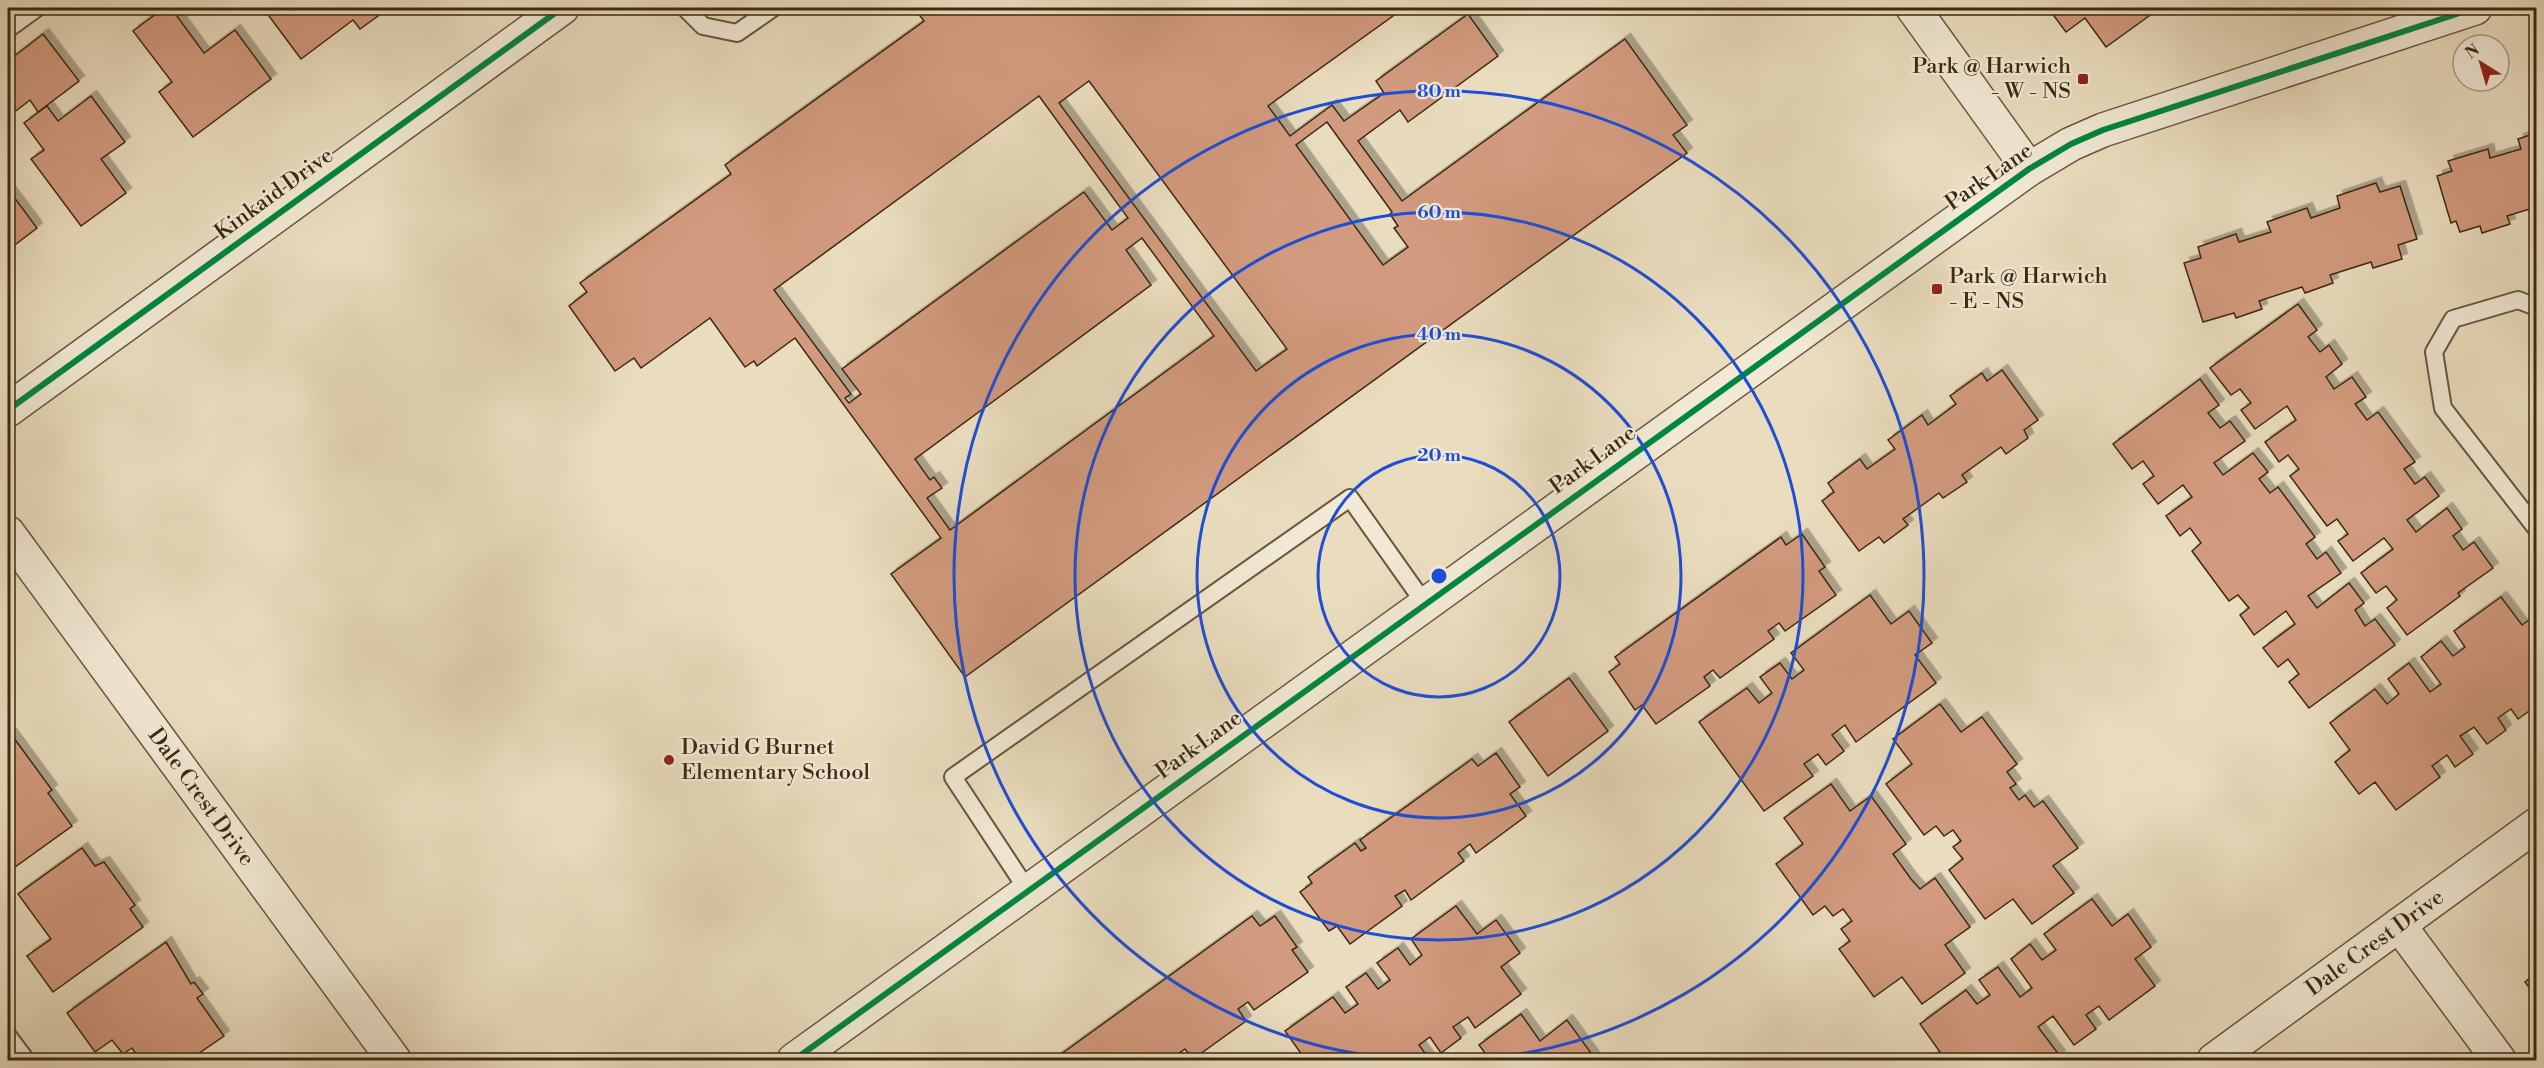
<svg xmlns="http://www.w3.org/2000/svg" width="2544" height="1068" font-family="'Libre Bodoni',serif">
<defs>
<filter id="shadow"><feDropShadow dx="5.5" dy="-5.5" stdDeviation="0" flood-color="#0004"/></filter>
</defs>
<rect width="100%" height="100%" fill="#eaddbf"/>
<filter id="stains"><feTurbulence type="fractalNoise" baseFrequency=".00333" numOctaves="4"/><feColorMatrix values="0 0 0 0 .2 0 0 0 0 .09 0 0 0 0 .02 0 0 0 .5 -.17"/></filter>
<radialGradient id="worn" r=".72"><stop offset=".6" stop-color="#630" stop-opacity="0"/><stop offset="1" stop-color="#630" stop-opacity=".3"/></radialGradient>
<!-- building -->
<g fill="#d29a7e" stroke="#3d2911" stroke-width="1.5" fill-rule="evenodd" filter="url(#shadow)">
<polygon points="164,8 171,8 204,53 235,30 271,79 193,137 159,92 172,82 133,31"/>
<polygon points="263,8 389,8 360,29 353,20 301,59"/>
<path d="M914,8h490l-136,98 22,30 42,-31 12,16 40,-28 -8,-12 92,-67 30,42 -90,66 -8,-12 -42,31 44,60 223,-162 62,86 -14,10 14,18 -722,524 -74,-103 50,-36 -146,-200 -38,28 -3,-5 -9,6 -35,-49 -69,50 -7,-10 -19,13 -46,-65 18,-14 -7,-9 151,-109 -6,-9 199,-144zM1089,81l198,268 -31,22 -197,-268zM1039,96l89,122 -16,12 -28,-38 -242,177 19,25 -12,9 -4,-5 6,-4 -77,-104zM1327,122l65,90 -2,2 8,12 -4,2 14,19 -25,18 -87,-120zM1142,238l72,98 -264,194 -23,-32 15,-10 -8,-11 -4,3 -15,-21 236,-174 -25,-35z"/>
<polygon points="2048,8 2160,8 2106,47 2085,18 2066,32"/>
<polygon points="43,34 79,81 38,112 30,100 8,117 8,61"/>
<polygon points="91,96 125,142 101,159 126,193 81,226 31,159 44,150 24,123 47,106 58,121"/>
<polygon points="2536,133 2536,207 2507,216 2510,224 2482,233 2480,226 2460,232 2456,221 2451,223 2437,176 2452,171 2448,161 2488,149 2490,158 2521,149 2518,139"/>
<polygon points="2376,183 2380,192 2400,186 2417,239 2398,245 2402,259 2373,268 2371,262 2330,275 2333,283 2305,293 2302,287 2259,301 2262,309 2236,318 2234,313 2203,322 2184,263 2201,258 2198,247 2236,234 2239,242 2271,232 2267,222 2307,208 2311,218 2340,208 2337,196"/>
<polygon points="8,189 37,228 8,250"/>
<polygon points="2298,304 2317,330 2308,337 2320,352 2329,345 2342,364 2326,377 2334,389 2352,377 2366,397 2355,404 2367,420 2378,412 2415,462 2404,469 2415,484 2425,477 2439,496 2407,520 2416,532 2447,508 2462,529 2453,536 2463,550 2474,542 2493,568 2458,593 2460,596 2407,635 2387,608 2397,600 2386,586 2376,593 2361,573 2393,549 2384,538 2353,561 2338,541 2348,534 2337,519 2327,526 2290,476 2299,469 2288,455 2279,462 2265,442 2296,420 2287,406 2255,429 2241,410 2251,403 2240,389 2231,395 2210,368"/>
<polygon points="2002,370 2038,420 2024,430 2028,438 2006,454 2001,447 1962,475 1967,482 1943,498 1939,493 1903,519 1908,525 1884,543 1879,537 1859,551 1822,501 1834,492 1828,483 1860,459 1867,469 1895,449 1888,440 1922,415 1928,425 1956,404 1950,396 1982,373 1987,381"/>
<polygon points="2200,379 2219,405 2208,413 2220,428 2230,421 2245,441 2214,463 2223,475 2253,453 2268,472 2259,479 2270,493 2278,487 2315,537 2306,544 2317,559 2326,552 2341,573 2308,596 2317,608 2349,583 2364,603 2355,610 2365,626 2375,619 2395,645 2309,708 2289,682 2299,674 2288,659 2278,667 2263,648 2295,624 2286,611 2254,635 2240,615 2249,608 2238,595 2229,601 2192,551 2201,543 2190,528 2180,536 2166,516 2192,497 2183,485 2158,504 2143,484 2154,476 2143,461 2132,469 2113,444"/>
<polygon points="1802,534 1825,567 1819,571 1836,595 1785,631 1779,623 1768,631 1774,639 1720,678 1713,670 1704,677 1710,686 1656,724 1642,705 1635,710 1609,672 1620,664 1615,657 1781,537 1786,545"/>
<polygon points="1870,595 1891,624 1909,611 1932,643 1915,655 1936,683 1856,742 1845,725 1832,735 1844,751 1826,765 1818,754 1804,764 1813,776 1764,811 1699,722 1747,688 1759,703 1772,693 1760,677 1780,663 1792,679 1804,670 1791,653"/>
<polygon points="2501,597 2522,625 2536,615 2536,706 2518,719 2511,709 2498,718 2506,730 2487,744 2474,727 2460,736 2473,754 2455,767 2447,755 2432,766 2440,777 2396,810 2375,782 2359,794 2335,762 2350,750 2330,723 2375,689 2387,704 2399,694 2388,679 2409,663 2430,692 2441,684 2421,657 2441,641 2453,656 2465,647 2454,631"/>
<polygon points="1569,678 1608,731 1548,776 1509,722"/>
<polygon points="1940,704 1961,732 1982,717 2017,764 2007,772 2016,784 2010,788 2019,800 2025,795 2034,807 2043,801 2078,848 2053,866 2074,893 2032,924 2013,899 1985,919 1949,870 1963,859 1953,847 1961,841 1953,830 1944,836 1936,826 1924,835 1886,784 1912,764 1893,739"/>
<polygon points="11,734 52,790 48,793 72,826 8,872 8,737"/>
<polygon points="1496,753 1520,787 1510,794 1526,816 1476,853 1470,844 1458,853 1464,861 1411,900 1405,890 1395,896 1402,906 1350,944 1337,926 1329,931 1300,892 1312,883 1308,877 1355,843 1361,851 1366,848 1360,840 1472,759 1478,766"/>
<polygon points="1831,784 1850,811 1871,796 1906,844 1893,854 1911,879 1920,889 1935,878 1970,927 1945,945 1965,973 1922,1004 1902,977 1874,997 1839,949 1850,941 1841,929 1852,921 1843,909 1833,916 1825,906 1813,915 1776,864 1803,844 1784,818"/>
<polygon points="82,848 95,866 104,862 135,905 130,909 143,927 53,992 27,956 51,939 18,894"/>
<polygon points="2092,899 2112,926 2128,914 2151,947 2135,959 2155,986 2109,1020 2099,1006 2086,1015 2096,1029 2074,1045 2053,1016 2038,1027 2060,1056 2054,1060 2033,1059 1928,1060 1940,1052 1920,1024 1966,990 1977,1004 1990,995 1979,980 1998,967 2020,997 2032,988 2011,959 2030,944 2042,960 2056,950 2044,934"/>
<polygon points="1456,906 1477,934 1496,920 1520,953 1501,967 1521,994 1475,1028 1468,1017 1453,1027 1461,1038 1441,1053 1430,1037 1419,1045 1430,1060 1303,1060 1305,1059 1285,1031 1333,997 1345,1013 1358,1004 1346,987 1366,973 1378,989 1390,980 1377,963 1398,948 1410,965 1422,955 1411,939"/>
<polygon points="1252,916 1260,926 1275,916 1297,947 1292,950 1308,972 1254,1010 1248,1002 1238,1009 1246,1021 1193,1059 1185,1049 1175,1056 1178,1060 1053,1060"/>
<polygon points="166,942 191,984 194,982 203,994 197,998 224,1036 189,1060 178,1060 176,1057 171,1060 140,1060 132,1048 123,1054 112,1040 95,1052 67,1013"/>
<polygon points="2536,973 2536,997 2525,982"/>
<polygon points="1521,1014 1540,1041 1567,1020 1596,1060 1490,1060 1479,1045"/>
</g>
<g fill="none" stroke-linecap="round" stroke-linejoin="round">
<defs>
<g id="service">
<polyline points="685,8 703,26 737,33 773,8"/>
<polyline points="8,29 37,8"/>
<polyline points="2536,307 2518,300 2453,319 2434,352 2443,408 2536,528"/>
<polyline points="1028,891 953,777 1350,498 1425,604"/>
<polyline points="8,1036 26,1060"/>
</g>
<g id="minor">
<polyline points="1913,8 2029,169"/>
<polyline points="8,410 562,8"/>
<polyline points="8,533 394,1060"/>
<polyline points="2399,925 2499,1060"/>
<polyline points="2214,1060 2536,825"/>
</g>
<polyline id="tertiary" points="794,1060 2029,169 2071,144 2103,130 2475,8"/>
</defs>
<!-- service casing -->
<use href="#service" stroke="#68563c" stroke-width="20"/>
<!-- minor casing -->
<use href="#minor" stroke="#68563c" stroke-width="36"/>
<!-- tertiary casing -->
<use href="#tertiary" stroke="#68563c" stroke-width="36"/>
<!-- service -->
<use href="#service" stroke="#f1e9d5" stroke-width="16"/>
<!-- minor -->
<use href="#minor" stroke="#f1e9d5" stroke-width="33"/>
<!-- tertiary -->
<use href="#tertiary" stroke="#f1e9d5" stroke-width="33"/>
<defs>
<g id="cycleway">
<polyline points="8,410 562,8"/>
<polyline points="794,1060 2029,169 2071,144 2103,130 2475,8"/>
</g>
</defs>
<!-- cycleway casing -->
<use href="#cycleway" stroke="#f1e9d5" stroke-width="10"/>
<!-- cycleway -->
<use href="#cycleway" stroke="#00873e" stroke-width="6"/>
</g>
<!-- distance rings -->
<g fill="none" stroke="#1d4ed8" stroke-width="3">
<circle cx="1439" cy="576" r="121"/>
<circle cx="1439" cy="576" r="242"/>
<circle cx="1439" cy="576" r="364"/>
<path d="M1414 1060A485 485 0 1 1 1464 1060"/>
</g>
<!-- markers -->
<g fill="#8f2418" stroke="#f1e9d5" stroke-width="2">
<rect x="2077" y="73" width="12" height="12" rx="3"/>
<rect x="1931" y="283" width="12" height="12" rx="3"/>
<circle cx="669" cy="760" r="6"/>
</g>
<g text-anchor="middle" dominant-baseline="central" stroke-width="4.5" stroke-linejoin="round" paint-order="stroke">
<!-- poi labels -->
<g font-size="22" fill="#3d2911" stroke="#f1e9d5" text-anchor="start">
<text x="2071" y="66" text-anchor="end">Park @ Harwich<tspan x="2071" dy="25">- W - NS</tspan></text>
<text x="1949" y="276">Park @ Harwich<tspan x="1949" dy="25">- E - NS</tspan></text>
<text x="681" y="747">David G Burnet<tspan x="681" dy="25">Elementary School</tspan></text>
</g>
<!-- street labels -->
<g font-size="22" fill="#3d2911" stroke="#f1e9d5">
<text transform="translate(1989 177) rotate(-35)">Park Lane</text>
<text transform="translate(274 194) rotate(-36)">Kinkaid Drive</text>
<text transform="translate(1593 460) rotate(-36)">Park Lane</text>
<text transform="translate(1199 745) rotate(-36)">Park Lane</text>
<text transform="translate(201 797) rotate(54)">Dale Crest Drive</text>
<text transform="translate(2375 943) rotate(-36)">Dale Crest Drive</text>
</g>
</g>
<circle cx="1439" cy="576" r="9" fill="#1d4ed8" stroke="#f1e9d5" stroke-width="3"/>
<g font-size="18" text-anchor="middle" font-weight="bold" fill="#1d4ed8" stroke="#f1e9d5" stroke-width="4.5" stroke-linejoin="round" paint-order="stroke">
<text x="1439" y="97">80 m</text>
<text x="1439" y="218">60 m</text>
<text x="1439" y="340">40 m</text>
<text x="1439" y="461">20 m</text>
</g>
<!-- margin -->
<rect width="2544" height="1068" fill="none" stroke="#eaddbf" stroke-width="30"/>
<rect x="9" y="9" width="2526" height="1050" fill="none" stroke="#3d2911" stroke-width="3"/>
<rect x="15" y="15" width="2514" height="1038" fill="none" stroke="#3d2911" stroke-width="1.5"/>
<!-- north arrow -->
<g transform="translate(2481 63) rotate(323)"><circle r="28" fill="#f1e9d5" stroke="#a99c87" stroke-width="1.5"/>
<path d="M0-4.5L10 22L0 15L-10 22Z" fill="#8f2418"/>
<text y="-9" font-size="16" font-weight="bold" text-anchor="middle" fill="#3d2911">N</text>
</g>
<rect width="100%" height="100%" filter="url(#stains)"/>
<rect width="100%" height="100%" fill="url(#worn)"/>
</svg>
